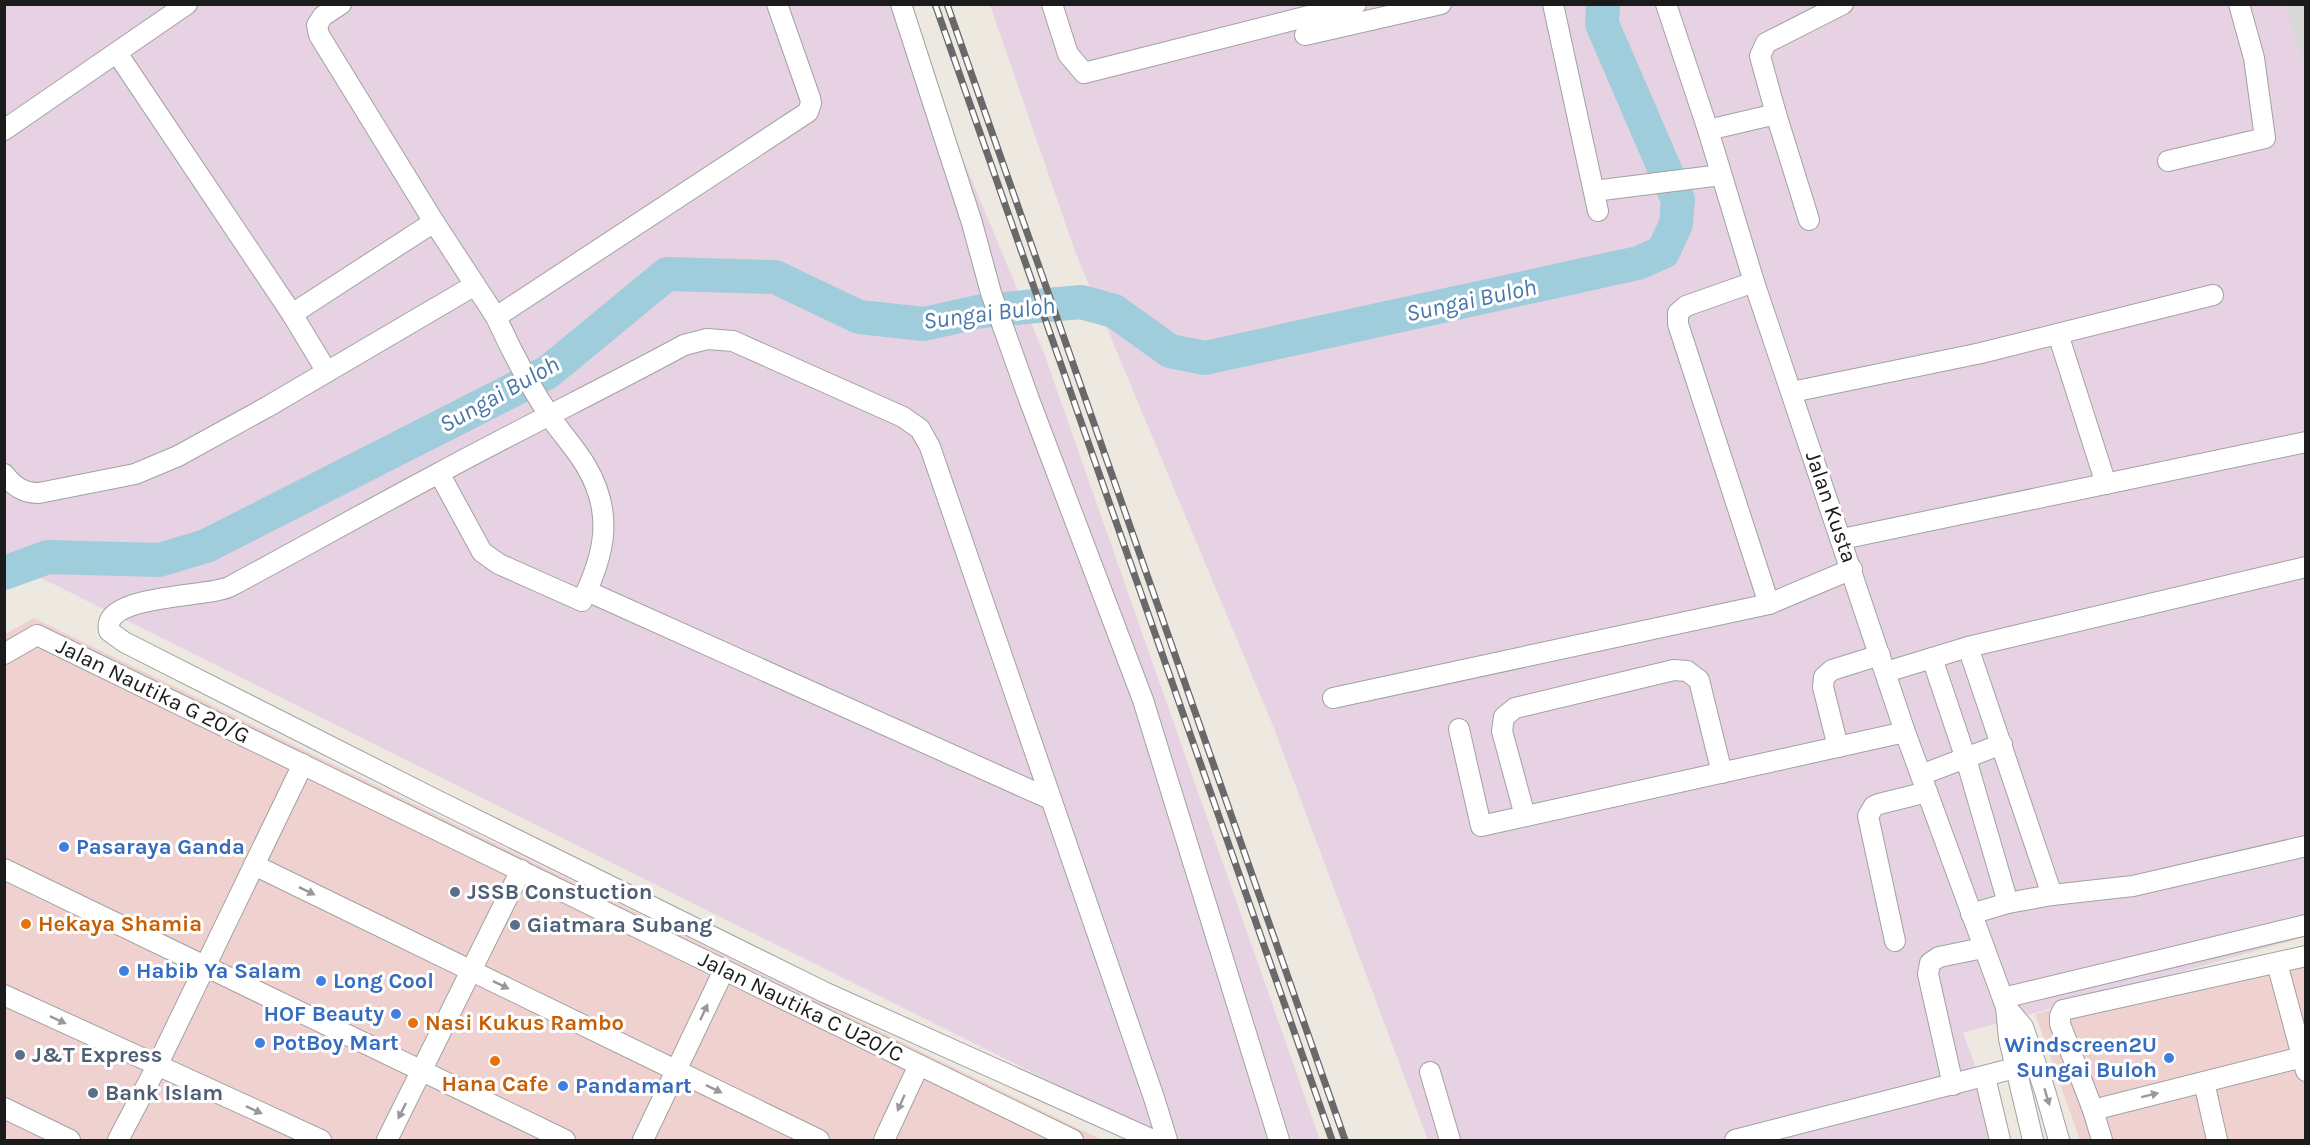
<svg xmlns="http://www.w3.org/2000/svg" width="2310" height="1145" font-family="Karla,sans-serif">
<rect width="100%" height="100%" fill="#ede9e0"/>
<!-- residential -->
<polygon fill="#d9d8d8" points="2284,5 2305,5 2305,67"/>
<!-- commercial -->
<g fill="#efd1cf">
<polygon points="34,618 1102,1140 11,1140 5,1137 5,634"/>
<polygon points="2305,950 2305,1140 2080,1140 2035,1014"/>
</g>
<!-- industrial -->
<g fill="#e6d2e2">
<polygon points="4,5 899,5 1045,356 1320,1140 1168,1140 5,560"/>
<polygon points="990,5 2284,5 2306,67 2305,937 1963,1033 2003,1140 1428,1140 1274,728 1076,254"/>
</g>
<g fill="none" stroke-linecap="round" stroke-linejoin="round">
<!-- river -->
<polyline stroke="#a0cddc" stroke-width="34" points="4,573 48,557 159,560 206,546 548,372 667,274 775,277 859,317 924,324 982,311 1081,302 1114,311 1170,351 1205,358 1638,263 1663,252 1676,224 1678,200 1602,24 1603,4"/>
<defs>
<g id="minor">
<polyline points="341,4 323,16 317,25 319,35 434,222 496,317"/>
<polyline points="901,4 972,223 991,293 1030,402 1143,700 1279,1140"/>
<polyline points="1052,4 1068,54 1084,73 1356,4"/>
<polyline points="1553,4 1598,211"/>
<polyline points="1666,4 1708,130 1754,282 1905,732 2006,1007 2009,1039 2033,1140"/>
<polyline points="1305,35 1441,4"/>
<polyline points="117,53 292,314 327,372"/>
<polyline points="1776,114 1809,220"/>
<polyline points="4,130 187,4"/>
<polyline points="1708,130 1776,114 1760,56 1766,43 1843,4"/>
<polyline points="2168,161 2265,138 2254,58 2239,4"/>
<polyline points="1594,191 1721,175"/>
<polyline points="1754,282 1686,306 1678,313 1678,324 1769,604 1852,569"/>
<polyline points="292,314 434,222"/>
<polyline points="2058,334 2106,484"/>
<polyline points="1792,392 1981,353 2213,295"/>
<path d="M439,473l43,79 17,12 83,37c23,-47 32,-88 4,-135 -10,-17 -24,-32 -35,-48 -20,-30 -40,-68 -55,-101l312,-205 3,-9 -1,-5 -33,-94"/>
<path d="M4,474c10,13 20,19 35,19l96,-19 43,-18 89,-49 208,-122"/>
<polyline points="1842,539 2306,442"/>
<polyline points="587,591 1050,799"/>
<polyline points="4,654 37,635 1073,1140"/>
<polyline points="1932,658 1968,647"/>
<polyline points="1886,672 1932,658 1966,759 2008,903 2052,895 2133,886 2306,846"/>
<polyline points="1333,698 1769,604"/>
<polyline points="1459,729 1481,826 1905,732"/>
<polyline points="1838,747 1823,687 1824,677 1832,670 1880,655"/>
<polyline points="1921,775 2002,744"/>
<polyline points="1525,816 1502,731 1504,717 1515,708 1674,670 1687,671 1699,680 1722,773"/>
<polyline points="254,865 819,1140"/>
<polyline points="4,869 565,1140"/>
<polyline points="2052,895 1968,647 2306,567"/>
<polyline points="1971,914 2008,903"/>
<polyline points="1895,941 1868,816 1874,806 1879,804 1927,792"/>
<polyline points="2277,963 2306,1071"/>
<polyline points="4,995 321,1140"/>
<polyline points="2003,998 2306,925"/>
<polyline points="2006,1007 2023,1027 2045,1091 2059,1140"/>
<polyline points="1430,1072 1450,1140"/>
<polyline points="1985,1077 2000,1140"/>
<polyline points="2204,1082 2217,1140"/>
<polyline points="1953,1085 1928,974 1930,963 1939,957 1983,948"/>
<polyline points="4,1108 70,1140"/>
<polyline points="2093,1110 2306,1056"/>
<polyline points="118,1140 157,1066 303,764"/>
<polyline points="387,1140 521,870"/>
<polyline points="643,1140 724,970"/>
<polyline points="884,1140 919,1065"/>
<path d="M1153,1140l-329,-148 -394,-195 -306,-155 -15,-11c-8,-38 102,-33 122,-45 69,-37 138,-76 208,-113 81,-44 164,-84 245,-128l23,-6 26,2 170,76 17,12 10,18 224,651 13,42"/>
<polyline points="1735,1140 2015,1068"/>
<polyline points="2102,1140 2093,1110 2060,1024 2060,1016 2063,1010 2306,956"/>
</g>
</defs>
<!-- minor casing -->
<use href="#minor" stroke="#a2a2a2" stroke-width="22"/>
<!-- minor -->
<use href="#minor" stroke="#fff" stroke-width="20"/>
<defs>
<g id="rail">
<polyline points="935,4 1332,1140"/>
<polyline points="947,4 1345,1140"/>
</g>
</defs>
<!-- rail casing -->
<use href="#rail" stroke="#696969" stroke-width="7"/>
<!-- rail -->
<use href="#rail" stroke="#fff" stroke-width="4.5" stroke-dasharray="14" stroke-linecap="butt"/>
</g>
<!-- one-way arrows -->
<defs><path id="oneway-solid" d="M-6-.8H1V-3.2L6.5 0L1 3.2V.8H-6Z" transform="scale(1.5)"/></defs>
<g fill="#989898">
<use href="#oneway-solid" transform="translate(307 891) rotate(26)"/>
<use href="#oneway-solid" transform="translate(501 985) rotate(26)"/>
<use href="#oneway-solid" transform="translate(704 1012) rotate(-65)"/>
<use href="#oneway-solid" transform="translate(58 1020) rotate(25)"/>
<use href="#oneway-solid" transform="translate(714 1089) rotate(26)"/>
<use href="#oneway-solid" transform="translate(2150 1095) rotate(-14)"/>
<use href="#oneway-solid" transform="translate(2047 1097) rotate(73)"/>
<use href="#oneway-solid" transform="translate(901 1103) rotate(114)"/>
<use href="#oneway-solid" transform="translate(254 1110) rotate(25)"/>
<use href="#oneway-solid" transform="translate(402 1111) rotate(116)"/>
</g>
<!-- markers -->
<g fill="#3f7fe0" stroke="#fff" stroke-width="2">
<circle cx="64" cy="847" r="6"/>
<circle cx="124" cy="971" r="6"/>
<circle cx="321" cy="981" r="6"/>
<circle cx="396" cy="1014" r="6"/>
<circle cx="260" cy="1043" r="6"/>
<circle cx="2169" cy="1058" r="6"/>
<circle cx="563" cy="1086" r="6"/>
</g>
<g fill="#5c6f8a" stroke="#fff" stroke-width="2">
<circle cx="455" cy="892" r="6"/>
<circle cx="515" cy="925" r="6"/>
<circle cx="20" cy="1055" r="6"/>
<circle cx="93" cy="1093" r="6"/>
</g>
<g fill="#e8710a" stroke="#fff" stroke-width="2">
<circle cx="26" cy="924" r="6"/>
<circle cx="413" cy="1023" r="6"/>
<circle cx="495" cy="1061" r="6"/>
</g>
<g text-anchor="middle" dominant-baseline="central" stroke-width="6" stroke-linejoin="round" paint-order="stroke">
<!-- street labels -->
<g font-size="22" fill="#1b1b1b" stroke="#fff">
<text transform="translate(1831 507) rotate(71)">Jalan Kusta</text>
<text transform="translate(153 691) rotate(26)">Jalan Nautika G 20/G</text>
<text transform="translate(801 1007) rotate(26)">Jalan Nautika C U20/C</text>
</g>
<!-- shop labels -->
<g font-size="22" font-weight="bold" fill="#366cbe" stroke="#fff" text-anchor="start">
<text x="76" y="847">Pasaraya Ganda</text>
<text x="136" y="971">Habib Ya Salam</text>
<text x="333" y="981">Long Cool</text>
<text x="384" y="1014" text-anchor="end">HOF Beauty</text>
<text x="272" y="1043">PotBoy Mart</text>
<text x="2157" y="1045" text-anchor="end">Windscreen2U<tspan x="2157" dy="25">Sungai Buloh</tspan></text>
<text x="575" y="1086">Pandamart</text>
</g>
<!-- service labels -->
<g font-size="22" font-weight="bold" fill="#4e5e75" stroke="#fff" text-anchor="start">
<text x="467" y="892">JSSB Constuction</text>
<text x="527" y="925">Giatmara Subang</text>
<text x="32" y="1055">J&amp;T Express</text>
<text x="105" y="1093">Bank Islam</text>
</g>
<!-- food labels -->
<g font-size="22" font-weight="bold" fill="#c56008" stroke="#fff" text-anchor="start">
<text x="38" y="924">Hekaya Shamia</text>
<text x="425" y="1023">Nasi Kukus Rambo</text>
<text x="495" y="1084" text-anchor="middle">Hana Cafe</text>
</g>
<!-- water labels -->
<g font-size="24" font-style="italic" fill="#4877ab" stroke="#fff">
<text transform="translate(1471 300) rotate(-12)">Sungai Buloh</text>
<text transform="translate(989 313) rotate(-7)">Sungai Buloh</text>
<text transform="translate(499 394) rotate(-29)">Sungai Buloh</text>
</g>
</g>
<!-- border -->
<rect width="2310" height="1145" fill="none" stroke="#1b1b1b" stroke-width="12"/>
</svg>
